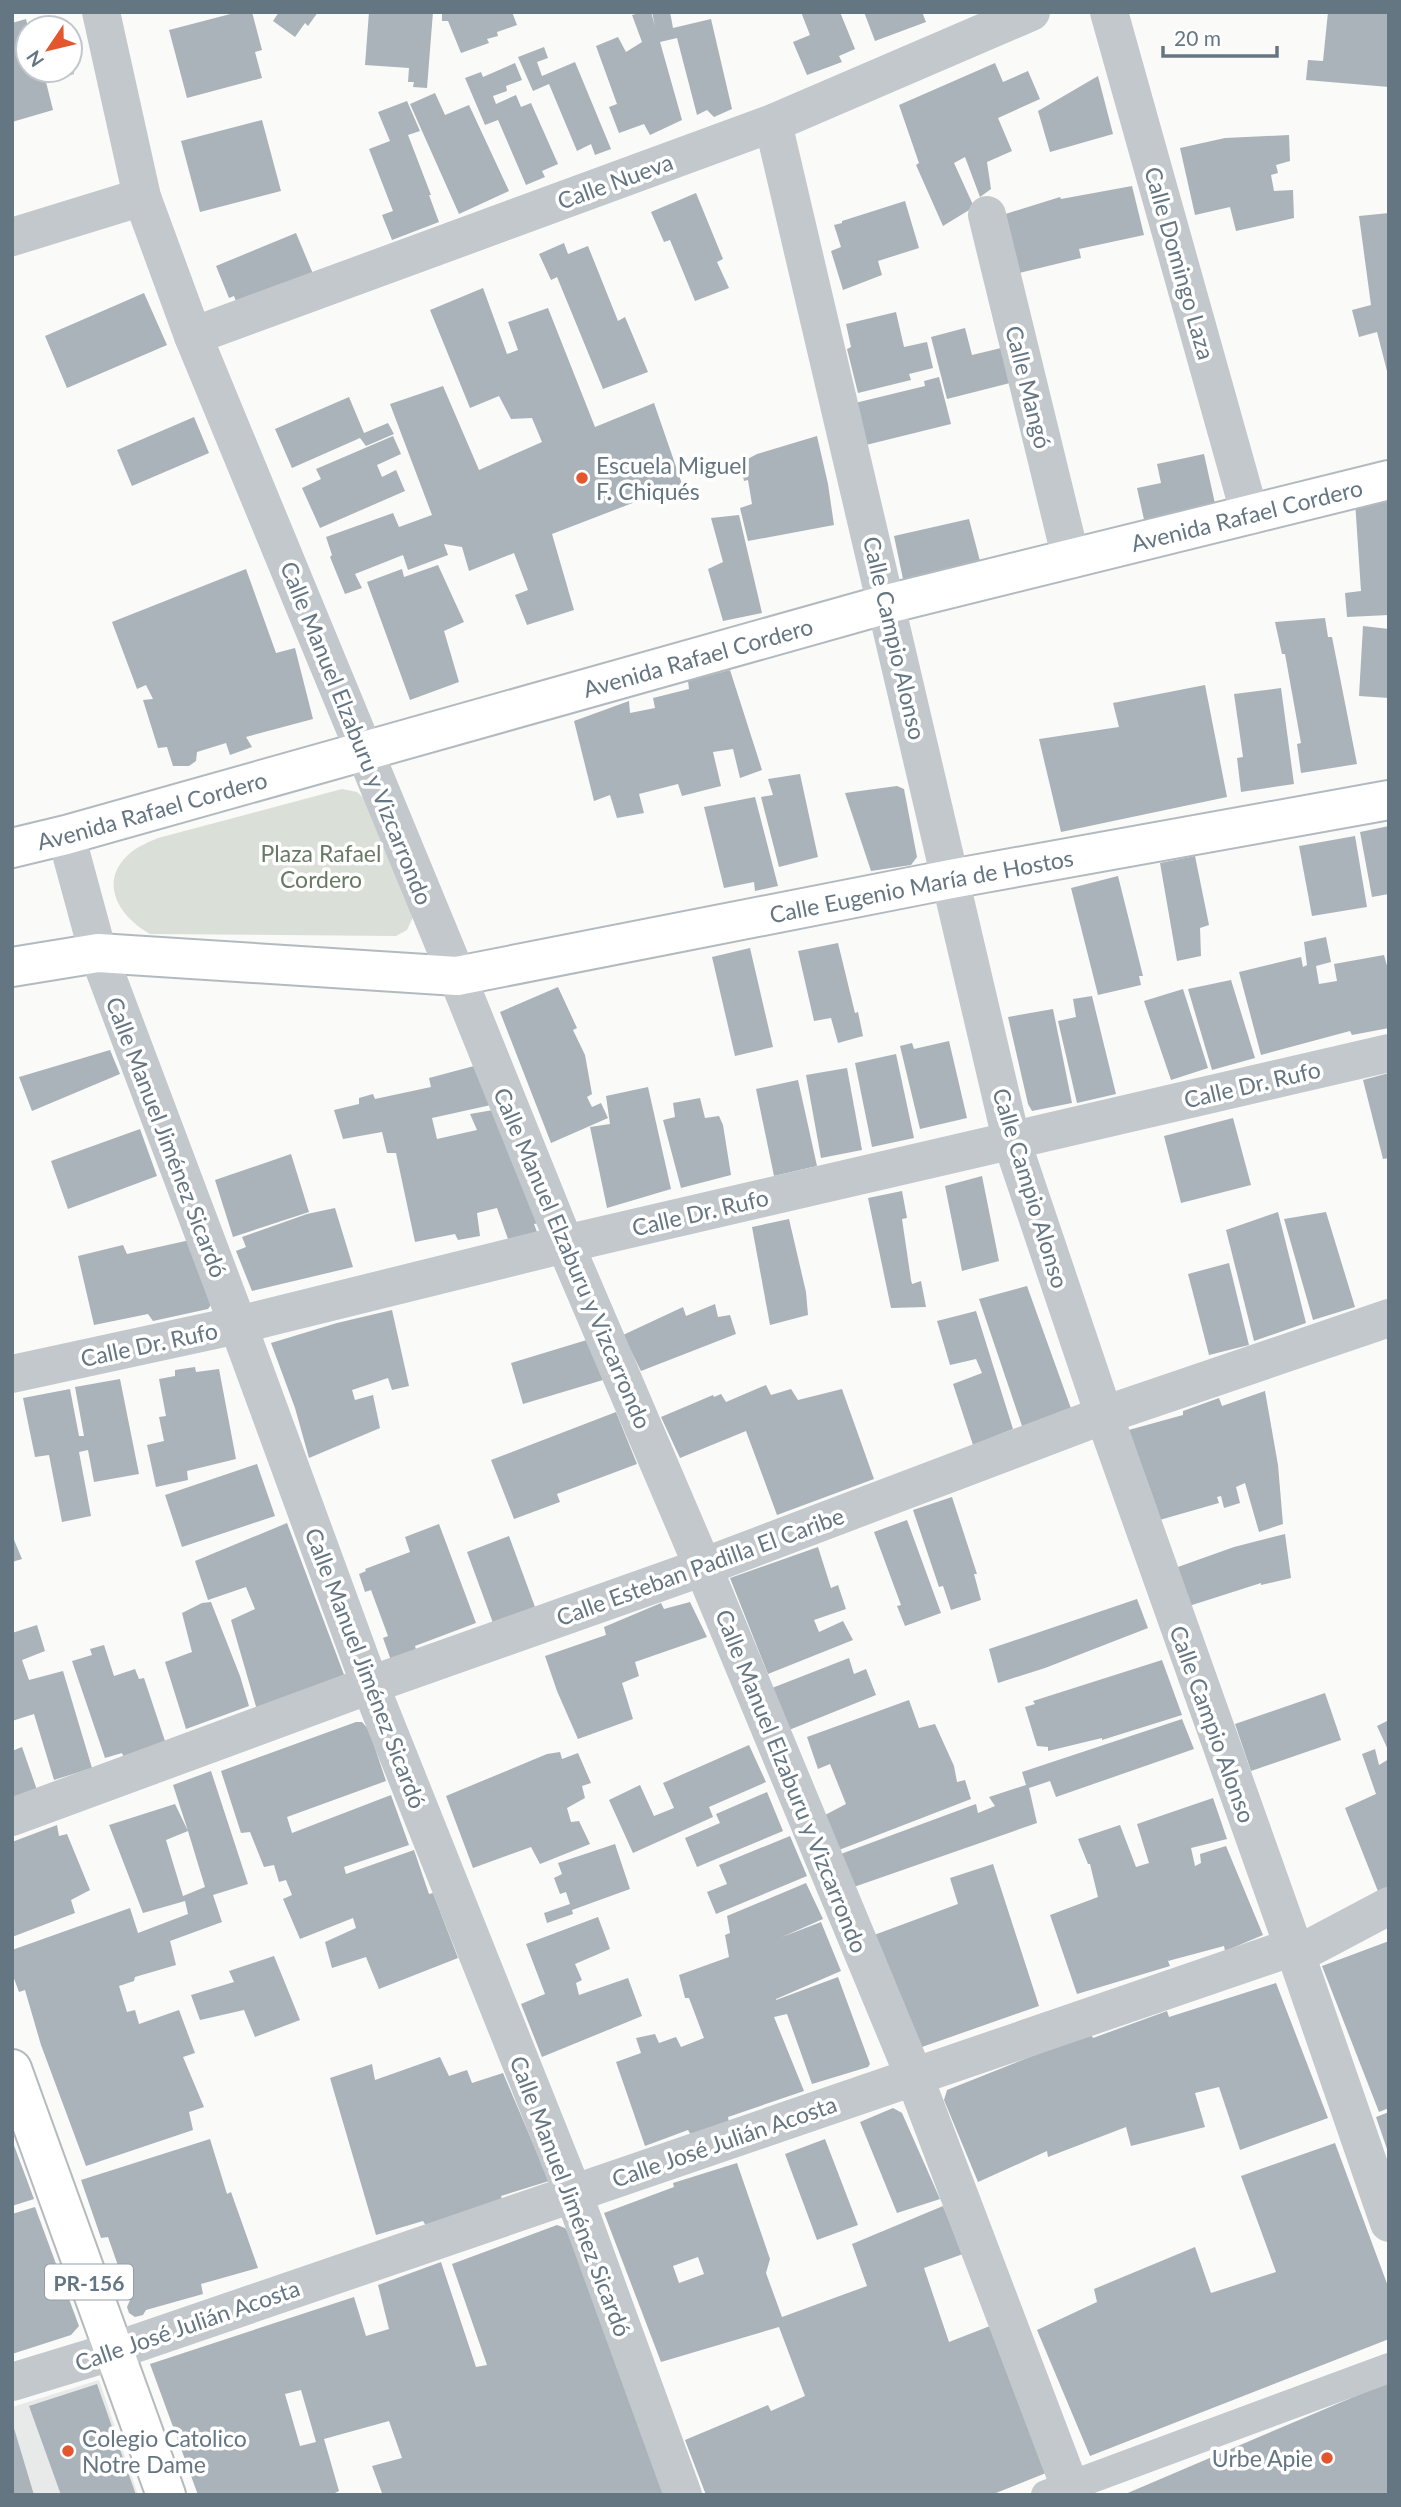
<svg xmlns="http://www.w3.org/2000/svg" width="1401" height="2507" font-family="Lato,sans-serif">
<rect width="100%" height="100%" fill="#fafaf8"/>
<!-- built -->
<polygon fill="#e8e9e9" points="99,2380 138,2495 12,2495 12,2407"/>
<!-- green -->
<path fill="#dadfd7" d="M342,789l15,3 13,12 44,111 -7,15 -11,6 -246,-2c-28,-15 -51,-48 -25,-76 9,-10 21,-15 33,-20z"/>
<!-- building -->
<g fill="#aab3b9" fill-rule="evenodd">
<polygon points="238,12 252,12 262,50 255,52 262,78 187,98 169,30"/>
<polygon points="279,12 318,12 308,26 305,23 295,37 273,21"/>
<polygon points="369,12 433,12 427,88 413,87 414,82 408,82 409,68 365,65"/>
<polygon points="442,12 512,12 517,25 497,32 498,36 487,39 489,43 461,53 448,21 442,21"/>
<polygon points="643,12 651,12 655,26 652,12 670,12 673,28 711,19 732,109 714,117 707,110 697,115 677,38 660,42 682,120 650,135 644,124 619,133 609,107 617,104 596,46 618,37 626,52 642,42 632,15"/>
<polygon points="801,12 840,12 855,49 839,56 842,62 807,75 793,42 810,35"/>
<polygon points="864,12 922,12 926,22 875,41"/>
<polygon points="1328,12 1389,12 1389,87 1306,80 1308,60 1323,61"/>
<polygon points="26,19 28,27 28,70 70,70 71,62 74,74 46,82 53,110 12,122 12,23"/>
<polygon points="544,47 548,58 537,62 542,76 575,62 611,149 595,155 591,144 577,151 549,84 533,91 518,57"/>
<polygon points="515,63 522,80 506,86 507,91 493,96 496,104 516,95 521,107 531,103 558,164 542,171 545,177 526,185 498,120 485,125 465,78 481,72 483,77"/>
<polygon points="995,63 1003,82 1028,71 1040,99 998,118 1012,151 987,162 991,189 980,197 965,157 954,163 974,207 943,226 916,165 919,163 899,105"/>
<polygon points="1098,76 1113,134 1050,152 1038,111"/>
<polygon points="435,93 445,115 469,105 509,191 459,214 410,104"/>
<polygon points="407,101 420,131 408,135 431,195 429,195 439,222 392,240 382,215 393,211 369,149 390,141 378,112"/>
<polygon points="262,120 281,191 200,212 181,141"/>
<polygon points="1289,135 1290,161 1276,165 1278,173 1271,175 1274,191 1293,190 1294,218 1236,231 1230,207 1195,215 1180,148 1225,138"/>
<polygon points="1132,186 1144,235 1079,249 1081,258 1011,275 999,216 1060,197 1061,199"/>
<polygon points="696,193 723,259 717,262 729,288 695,301 670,240 664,242 651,212"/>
<polygon points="905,201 919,248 878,261 882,275 843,290 831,251 841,247 834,225 842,223 842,221"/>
<polygon points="1389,213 1389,375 1388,375 1377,332 1359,337 1352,310 1371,305 1359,216"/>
<polygon points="296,233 316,281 240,312 234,296 229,298 216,266"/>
<polygon points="564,243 568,254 588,246 618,321 625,317 648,372 603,389 557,277 551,280 539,254"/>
<polygon points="483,288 507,354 518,350 508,322 548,308 595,427 654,403 682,484 552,534 574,610 527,625 515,595 528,590 514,553 469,571 462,547 444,544 448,555 408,570 403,555 355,574 362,588 345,594 330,557 332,555 326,537 393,513 399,527 432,515 390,404 443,386 479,470 542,442 532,418 511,419 499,396 470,408 430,310"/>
<polygon points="144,293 167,345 67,388 45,336"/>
<polygon points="896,312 904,347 927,342 933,368 909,374 911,380 858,393 847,349 851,347 846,324"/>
<polygon points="965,328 972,355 1001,348 1010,383 947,399 931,337"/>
<polygon points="939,377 951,424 866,445 855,403 925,386 924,381"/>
<polygon points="349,397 364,433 388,423 394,434 366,446 360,438 292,468 275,429"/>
<polygon points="194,417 209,453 132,486 117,450"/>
<polygon points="393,436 401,454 377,465 382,477 396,470 405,491 320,528 302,488 321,479 316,469"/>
<polygon points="817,436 828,484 834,525 748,541 740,508 752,504 748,480 744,481 740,463 757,454"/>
<polygon points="1204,454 1216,508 1145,524 1137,488 1161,483 1157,464"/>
<polygon points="1389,499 1389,615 1347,617 1345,593 1361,591 1355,501"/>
<polygon points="739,515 762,613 723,621 708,569 723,562 711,518"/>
<polygon points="969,519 980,561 903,579 894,536"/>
<polygon points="438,565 464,622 444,631 459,682 410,700 367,582 402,569 404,577"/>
<polygon points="246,569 276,653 295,648 313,719 246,737 252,747 230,755 226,743 197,752 196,761 189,766 173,766 167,747 158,748 143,700 153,699 146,685 137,689 112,622"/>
<polygon points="1325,618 1328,637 1332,637 1357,764 1301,773 1297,744 1301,743 1285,654 1282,654 1275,622"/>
<polygon points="1363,626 1389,629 1389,698 1359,696"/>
<polygon points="730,670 762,770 740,778 733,749 713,752 721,786 682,796 678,784 639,794 644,813 617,818 610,795 594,801 574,721 629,701 630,713 655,708 653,698 689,689 688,681"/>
<polygon points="1205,685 1227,797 1061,832 1039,739 1119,727 1113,703"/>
<polygon points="1281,688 1294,784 1241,792 1237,758 1243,757 1234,694"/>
<polygon points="800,774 818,857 779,867 761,797 773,795 768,779"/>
<polygon points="897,786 904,789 917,857 911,865 871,871 845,793"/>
<polygon points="755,797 778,886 755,891 754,882 724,888 704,807"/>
<polygon points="1389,826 1389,894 1372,897 1360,832"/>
<polygon points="1355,836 1367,907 1312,916 1299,846"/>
<polygon points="1195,856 1209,925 1200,928 1201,956 1177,961 1160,863"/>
<polygon points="1118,876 1143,976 1139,976 1141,985 1098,995 1071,888"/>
<polygon points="1326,937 1331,962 1316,966 1319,984 1337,981 1334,964 1384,955 1389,973 1389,1028 1352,1035 1350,1031 1261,1055 1239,972 1301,957 1303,967 1307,965 1304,942"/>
<polygon points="838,943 855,1013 858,1012 863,1036 838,1043 831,1018 814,1021 798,951"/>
<polygon points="750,948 773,1047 735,1056 712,957"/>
<polygon points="1231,980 1255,1058 1212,1070 1188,989"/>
<polygon points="558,987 577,1028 573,1030 585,1055 592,1094 587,1097 592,1107 601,1103 608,1118 551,1143 500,1012"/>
<polygon points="1183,989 1208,1068 1171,1080 1144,1001"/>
<polygon points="1092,996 1116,1094 1077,1103 1058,1021 1076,1017 1073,999"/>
<polygon points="1053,1009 1072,1103 1032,1111 1028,1104 1008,1017"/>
<polygon points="949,1041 967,1118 920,1129 900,1046 912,1043 914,1049"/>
<polygon points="110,1050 120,1074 32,1111 19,1077"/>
<polygon points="896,1054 914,1138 872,1147 855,1063"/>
<polygon points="474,1066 491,1105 432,1118 437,1139 477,1130 470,1114 493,1110 540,1223 534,1224 537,1232 508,1239 497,1208 477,1213 480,1236 458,1240 455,1234 415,1242 396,1153 387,1153 382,1132 343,1139 334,1110 359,1104 359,1098 373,1094 375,1099 431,1087 429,1078"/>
<polygon points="847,1068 862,1150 821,1158 806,1075"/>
<polygon points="1389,1073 1389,1158 1383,1159 1363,1080"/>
<polygon points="798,1080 817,1166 774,1176 756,1089"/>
<polygon points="648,1087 671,1189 607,1208 590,1127 610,1124 606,1096"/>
<polygon points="700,1098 705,1118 719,1116 723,1125 731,1175 681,1188 663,1120 675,1117 673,1103"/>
<polygon points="1233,1118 1251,1185 1181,1203 1164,1136"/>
<polygon points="140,1129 157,1176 68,1209 51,1161"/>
<polygon points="291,1154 309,1212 233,1237 215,1180"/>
<polygon points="982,1176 999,1261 962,1271 945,1186"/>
<polygon points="902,1191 907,1218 902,1219 911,1280 912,1284 921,1281 926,1307 891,1308 868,1198"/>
<polygon points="335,1208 353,1267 252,1291 236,1251 246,1247 242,1237 307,1214"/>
<polygon points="1278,1212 1306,1323 1254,1341 1226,1230"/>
<polygon points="1326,1212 1355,1307 1313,1320 1284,1219"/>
<polygon points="789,1219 806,1292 808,1315 770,1325 752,1227"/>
<polygon points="190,1240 213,1302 208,1309 153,1321 148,1314 94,1325 78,1256 123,1245 127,1254"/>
<polygon points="1229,1263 1249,1345 1209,1355 1188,1274"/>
<polygon points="1027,1286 1073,1414 1024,1432 979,1299"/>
<polygon points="715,1304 718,1317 730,1315 736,1334 641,1371 623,1335 683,1307 686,1316"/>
<polygon points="392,1310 409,1386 392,1390 388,1378 352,1390 355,1400 373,1395 380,1428 309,1458 295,1408 271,1343 337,1323"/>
<polygon points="976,1311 1013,1429 973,1445 953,1384 982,1373 976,1359 950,1365 937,1321"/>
<polygon points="590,1339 603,1380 523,1404 511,1363"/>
<polygon points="195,1367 196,1372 219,1369 236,1459 187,1471 188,1480 156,1487 147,1445 164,1441 159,1417 166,1416 159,1379 175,1376 175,1370"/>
<polygon points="120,1379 139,1474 94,1482 88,1450 79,1452 91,1516 62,1522 49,1455 35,1457 23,1398 70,1389 79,1436 84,1436 75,1387"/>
<polygon points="766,1385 771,1395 791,1389 798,1400 842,1389 874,1479 777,1515 746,1431 680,1458 661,1417 713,1395 714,1397 721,1394 726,1402"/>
<polygon points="1265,1391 1278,1465 1283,1524 1259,1532 1245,1483 1236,1487 1240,1503 1224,1508 1221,1496 1217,1497 1219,1503 1156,1521 1125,1431 1183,1415 1183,1411 1219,1398 1222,1406"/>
<polygon points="616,1412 637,1464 557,1494 560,1502 514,1519 491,1460"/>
<polygon points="257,1464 275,1516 182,1547 165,1495"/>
<polygon points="952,1497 977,1574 974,1574 981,1600 951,1610 943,1586 939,1587 913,1510"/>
<polygon points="907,1520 941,1613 905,1626 897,1606 901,1605 874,1532"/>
<polygon points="287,1523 346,1680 257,1710 231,1620 255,1609 246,1587 208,1600 195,1561"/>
<polygon points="439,1524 476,1623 415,1646 417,1653 392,1663 383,1638 388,1636 371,1590 365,1592 359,1574 366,1571 365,1569 410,1552 405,1537"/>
<polygon points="1285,1534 1291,1578 1261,1585 1261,1583 1189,1606 1175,1568 1234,1547"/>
<polygon points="12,1535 22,1559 12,1562"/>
<polygon points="509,1536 535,1607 493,1623 467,1552"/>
<polygon points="818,1547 831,1588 838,1585 846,1609 814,1620 819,1632 843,1621 853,1640 768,1674 730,1578"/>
<polygon points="1137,1599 1148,1628 1045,1668 998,1683 989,1649"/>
<polygon points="211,1602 240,1676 249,1706 186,1729 165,1662 192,1652 182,1613 202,1603"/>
<polygon points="690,1602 707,1637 635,1662 639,1676 622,1683 633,1719 578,1739 557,1691 545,1656 606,1635 604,1627 661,1603 664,1609"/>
<polygon points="37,1625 45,1651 22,1660 29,1680 63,1671 92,1768 54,1780 34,1714 12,1721 12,1633"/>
<polygon points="104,1645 114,1676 135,1669 139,1679 144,1678 166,1744 124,1758 122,1753 105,1758 72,1661 92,1655 90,1649"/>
<polygon points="849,1658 854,1674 866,1669 876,1695 789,1730 772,1688"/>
<polygon points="1162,1660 1182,1715 1102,1740 1102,1738 1048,1751 1048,1747 1037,1746 1025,1707 1035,1704 1033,1701"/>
<polygon points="1325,1693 1341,1740 1251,1771 1235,1724"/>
<polygon points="909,1700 919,1728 935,1724 954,1766 957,1782 965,1780 971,1799 839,1850 825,1815 846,1804 830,1764 818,1769 807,1737"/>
<polygon points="1182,1719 1194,1749 1056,1797 1050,1781 1029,1788 1037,1823 851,1888 838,1855 976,1804 978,1813 995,1806 989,1797 1026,1785 1022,1772"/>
<polygon points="1389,1720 1389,1752 1377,1726"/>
<polygon points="356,1722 362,1722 369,1730 386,1781 287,1817 292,1833 391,1795 409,1845 344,1867 346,1874 414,1850 429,1894 433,1893 458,1958 379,1989 366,1957 332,1968 325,1942 356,1928 353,1918 300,1939 283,1899 292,1895 286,1880 279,1882 274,1865 264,1867 250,1832 241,1833 221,1771"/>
<polygon points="749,1745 766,1782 709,1807 713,1817 633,1853 609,1800 640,1785 654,1816 674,1808 663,1783"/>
<polygon points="22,1747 37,1790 12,1799 12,1751"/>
<polygon points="1375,1749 1379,1765 1389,1759 1389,1896 1381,1899 1345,1808 1376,1794 1362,1754"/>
<polygon points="560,1752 562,1759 578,1753 591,1783 582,1786 585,1798 567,1808 571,1822 579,1821 590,1844 540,1864 531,1847 473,1868 446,1796 547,1754"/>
<path d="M211,1771l37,113 -35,11 9,27 -52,19 6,24 -41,12 -1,4 -15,5 8,26 8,-2 4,14 40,-14 16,43 -12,4 21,50 -15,5 4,18 -107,36 -45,-121 -16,-55 -6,2 -7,-19v-23l118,-42 8,25 50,-19 -3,-13 -42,12 -34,-88 66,-21 13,27 -15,-46zM188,1831l17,56 -22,9 -17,-56z"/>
<polygon points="767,1792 783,1831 697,1867 685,1838 720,1823 716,1814"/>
<polygon points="1213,1798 1227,1839 1191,1848 1195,1866 1201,1863 1200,1854 1226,1846 1263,1935 1225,1951 1224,1946 1168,1961 1170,1966 1077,1994 1050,1915 1098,1897 1090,1864 1088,1864 1078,1839 1120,1825 1136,1867 1149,1863 1137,1824"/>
<polygon points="57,1825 59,1836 67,1834 90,1890 71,1900 75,1913 12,1937 12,1842"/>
<polygon points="790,1836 807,1876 716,1914 707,1892 727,1884 719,1865"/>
<polygon points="615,1844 630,1889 572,1910 573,1914 547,1923 544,1913 570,1904 566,1892 560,1894 554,1878 562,1874 558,1863"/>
<polygon points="993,1864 1039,2006 922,2047 874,1935 958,1904 950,1878"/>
<polygon points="806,1883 823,1919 782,1937 821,1922 841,1971 776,1999 776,2000 838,1977 870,2064 868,2067 812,2084 787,2014 774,2017 804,2091 728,2117 729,2123 691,2135 688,2130 645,2146 616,2062 641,2053 636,2038 655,2034 659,2043 676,2037 681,2047 704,2038 689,1998 685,1998 679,1975 729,1957 725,1935 730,1933 727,1916"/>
<polygon points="598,1917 610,1949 575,1964 582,1980 576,1983 579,1995 628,1978 642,2016 542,2057 521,2004 545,1994 526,1944"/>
<polygon points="1389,1941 1389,2108 1379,2112 1322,1966"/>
<polygon points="274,1956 300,2020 255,2037 244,2010 200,2020 191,1995 234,1982 229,1971"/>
<polygon points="1276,1983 1328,2118 1240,2150 1219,2087 1195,2093 1205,2127 1131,2146 1126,2127 1048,2157 1047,2151 978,2182 944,2100 947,2090 1090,2033 1093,2038 1167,2011 1169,2017"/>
<polygon points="440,2057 449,2076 467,2070 472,2083 503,2073 549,2181 501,2196 502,2200 428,2229 423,2221 376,2235 330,2078 372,2064 375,2080"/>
<polygon points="893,2108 902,2113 940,2199 897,2213 860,2122"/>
<polygon points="1389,2112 1389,2152 1388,2152 1376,2117"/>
<polygon points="210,2139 227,2194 231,2192 258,2268 201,2284 203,2294 146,2310 143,2315 135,2317 129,2313 127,2307 130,2300 108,2237 101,2238 81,2180"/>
<polygon points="825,2139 858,2225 817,2240 785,2154"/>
<polygon points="12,2140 34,2199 12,2206"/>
<polygon points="1335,2143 1389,2289 1389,2339 1090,2456 1037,2330 1097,2302 1094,2289 1195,2247 1211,2293 1276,2272 1241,2176"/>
<path d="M737,2163l33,96 -4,14 16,44 85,-31 -15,-42 91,-38 20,48 -39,14 25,74 41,-16 66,143 -65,26h-285l-21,-55 83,-35 3,6 34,-15 -26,-69 -118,35 -57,-149 70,-26 -1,-4zM698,2257l6,17 -25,9 -6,-17z"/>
<polygon points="35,2207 79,2326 71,2335 12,2354 12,2214"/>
<path d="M557,2225l8,3 7,11 93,256h-288l5,-2 -10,-27 30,-8 -13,-37 -65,18 15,52 -8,4h-133l-48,-131 204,-67 12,39 23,-7 -11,-44 63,-23 35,105 11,-2 -35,-101zM301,2390l15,52 -16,4 -15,-52z"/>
<polygon points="1389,2382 1389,2495 1123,2495 1266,2434"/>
<polygon points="97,2384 136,2495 61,2495 29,2406"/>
<polygon points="12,2425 13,2425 34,2495 12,2495"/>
</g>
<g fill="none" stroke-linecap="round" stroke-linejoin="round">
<defs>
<g id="secondary">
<path id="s1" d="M12,848l54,-13 821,-231 502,-124"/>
<path id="s2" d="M12,967l86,-14 359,23 494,-97 438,-79"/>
</g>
<polyline id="primary" points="12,2069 166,2495"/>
</defs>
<!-- secondary casing -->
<use href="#secondary" stroke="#b3babf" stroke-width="42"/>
<!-- primary casing -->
<use href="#primary" stroke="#b5babe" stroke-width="42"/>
<!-- pedestrian -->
<polyline stroke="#c3c8cc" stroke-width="30" points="1046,2495 1389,2368"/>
<!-- minor -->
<g stroke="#c3c8cc" stroke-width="38">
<polyline points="101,12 142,197 193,336 457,976 565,1244 703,1567 914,2076 1073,2495"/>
<polyline points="1109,12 1250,515"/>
<polyline points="773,123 1011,1139 1104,1415 1298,1960 1389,2223"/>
<polyline points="987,215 1071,559"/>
<polyline points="12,237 142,197"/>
<polyline points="193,336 773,123 1031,12"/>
<polyline points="66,835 98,953 238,1325 370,1685 573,2193 683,2495"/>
<polyline points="12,1374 238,1325 565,1244 1389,1053"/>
<polyline points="12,1817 370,1685 703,1567 1104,1415 1389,1318"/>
<polyline points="12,2382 114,2351 1293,1947 1304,1951 1389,1906"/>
</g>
<!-- secondary -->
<use href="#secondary" stroke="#fff" stroke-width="38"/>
<!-- primary -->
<use href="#primary" stroke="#fff" stroke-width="38"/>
</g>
<!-- markers -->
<g fill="#e4572e" stroke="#fff" stroke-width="2.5">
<circle cx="582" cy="478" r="7"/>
<circle cx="68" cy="2451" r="7"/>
<circle cx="1327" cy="2458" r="7"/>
</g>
<g text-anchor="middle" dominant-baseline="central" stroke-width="7" stroke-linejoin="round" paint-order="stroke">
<!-- shield labels -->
<rect fill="#fff" stroke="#939fa8" stroke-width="2" x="45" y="2264.5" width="88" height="35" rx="5"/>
<g font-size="21" font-weight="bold" fill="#657683">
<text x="89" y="2282">PR-156</text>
</g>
<!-- street labels -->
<g font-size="23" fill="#657683" stroke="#fff">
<text transform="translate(615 181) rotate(-20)">Calle Nueva</text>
<text transform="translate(1180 263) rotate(74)">Calle Domingo Laza</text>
<text transform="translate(1029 387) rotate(76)">Calle Mangó</text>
<text stroke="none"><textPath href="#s1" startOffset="1279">Avenida Rafael Cordero</textPath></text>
<text transform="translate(895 638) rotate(77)">Calle Campio Alonso</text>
<text stroke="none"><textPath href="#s1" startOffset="712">Avenida Rafael Cordero</textPath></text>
<text transform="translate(357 733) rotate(68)">Calle Manuel Elzaburu y Vizcarrondo</text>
<text stroke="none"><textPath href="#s1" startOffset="145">Avenida Rafael Cordero</textPath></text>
<text stroke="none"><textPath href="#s2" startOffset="920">Calle Eugenio María de Hostos</textPath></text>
<text transform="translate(1252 1084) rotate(-13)">Calle Dr. Rufo</text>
<text transform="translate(167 1137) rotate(69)">Calle Manuel Jiménez Sicardó</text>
<text transform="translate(1031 1188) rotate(73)">Calle Campio Alonso</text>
<text transform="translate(700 1212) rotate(-13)">Calle Dr. Rufo</text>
<text transform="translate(573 1258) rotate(67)">Calle Manuel Elzaburu y Vizcarrondo</text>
<text transform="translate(149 1344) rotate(-12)">Calle Dr. Rufo</text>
<text transform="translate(700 1566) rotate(-20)">Calle Esteban Padilla El Caribe</text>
<text transform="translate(366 1668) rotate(69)">Calle Manuel Jiménez Sicardó</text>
<text transform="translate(1213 1724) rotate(70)">Calle Campio Alonso</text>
<text transform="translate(792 1781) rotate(68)">Calle Manuel Elzaburu y Vizcarrondo</text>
<text transform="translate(724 2141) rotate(-19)">Calle José Julián Acosta</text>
<text transform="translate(571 2196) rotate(69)">Calle Manuel Jiménez Sicardó</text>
<text transform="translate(187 2325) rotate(-19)">Calle José Julián Acosta</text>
</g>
<!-- poi labels -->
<g font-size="23" fill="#657683" stroke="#fff" text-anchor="start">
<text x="596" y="465">Escuela Miguel<tspan x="596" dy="26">F. Chiqués</tspan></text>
<text x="82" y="2438">Colegio Catolico<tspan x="82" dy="26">Notre Dame</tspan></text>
<text x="1313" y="2458" text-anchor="end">Urbe Apie</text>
</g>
<!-- park labels -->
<g font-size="23" fill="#687a64" stroke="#fff">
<text x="321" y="853">Plaza Rafael<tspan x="321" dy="26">Cordero</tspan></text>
</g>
</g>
<!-- border -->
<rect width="1401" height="2507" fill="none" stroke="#657683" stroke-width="28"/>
<!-- north arrow -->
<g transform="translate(49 49) rotate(235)"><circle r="33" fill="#ffffff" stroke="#c1c8cd" stroke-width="2"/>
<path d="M0-5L12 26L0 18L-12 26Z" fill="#e4572e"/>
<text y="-10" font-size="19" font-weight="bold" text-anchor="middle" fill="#657683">N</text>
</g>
<!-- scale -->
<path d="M1163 46v10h114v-10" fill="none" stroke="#657683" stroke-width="3.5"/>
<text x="1174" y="46" font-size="21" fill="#657683" stroke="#ffffff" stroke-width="5" paint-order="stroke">20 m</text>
</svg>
